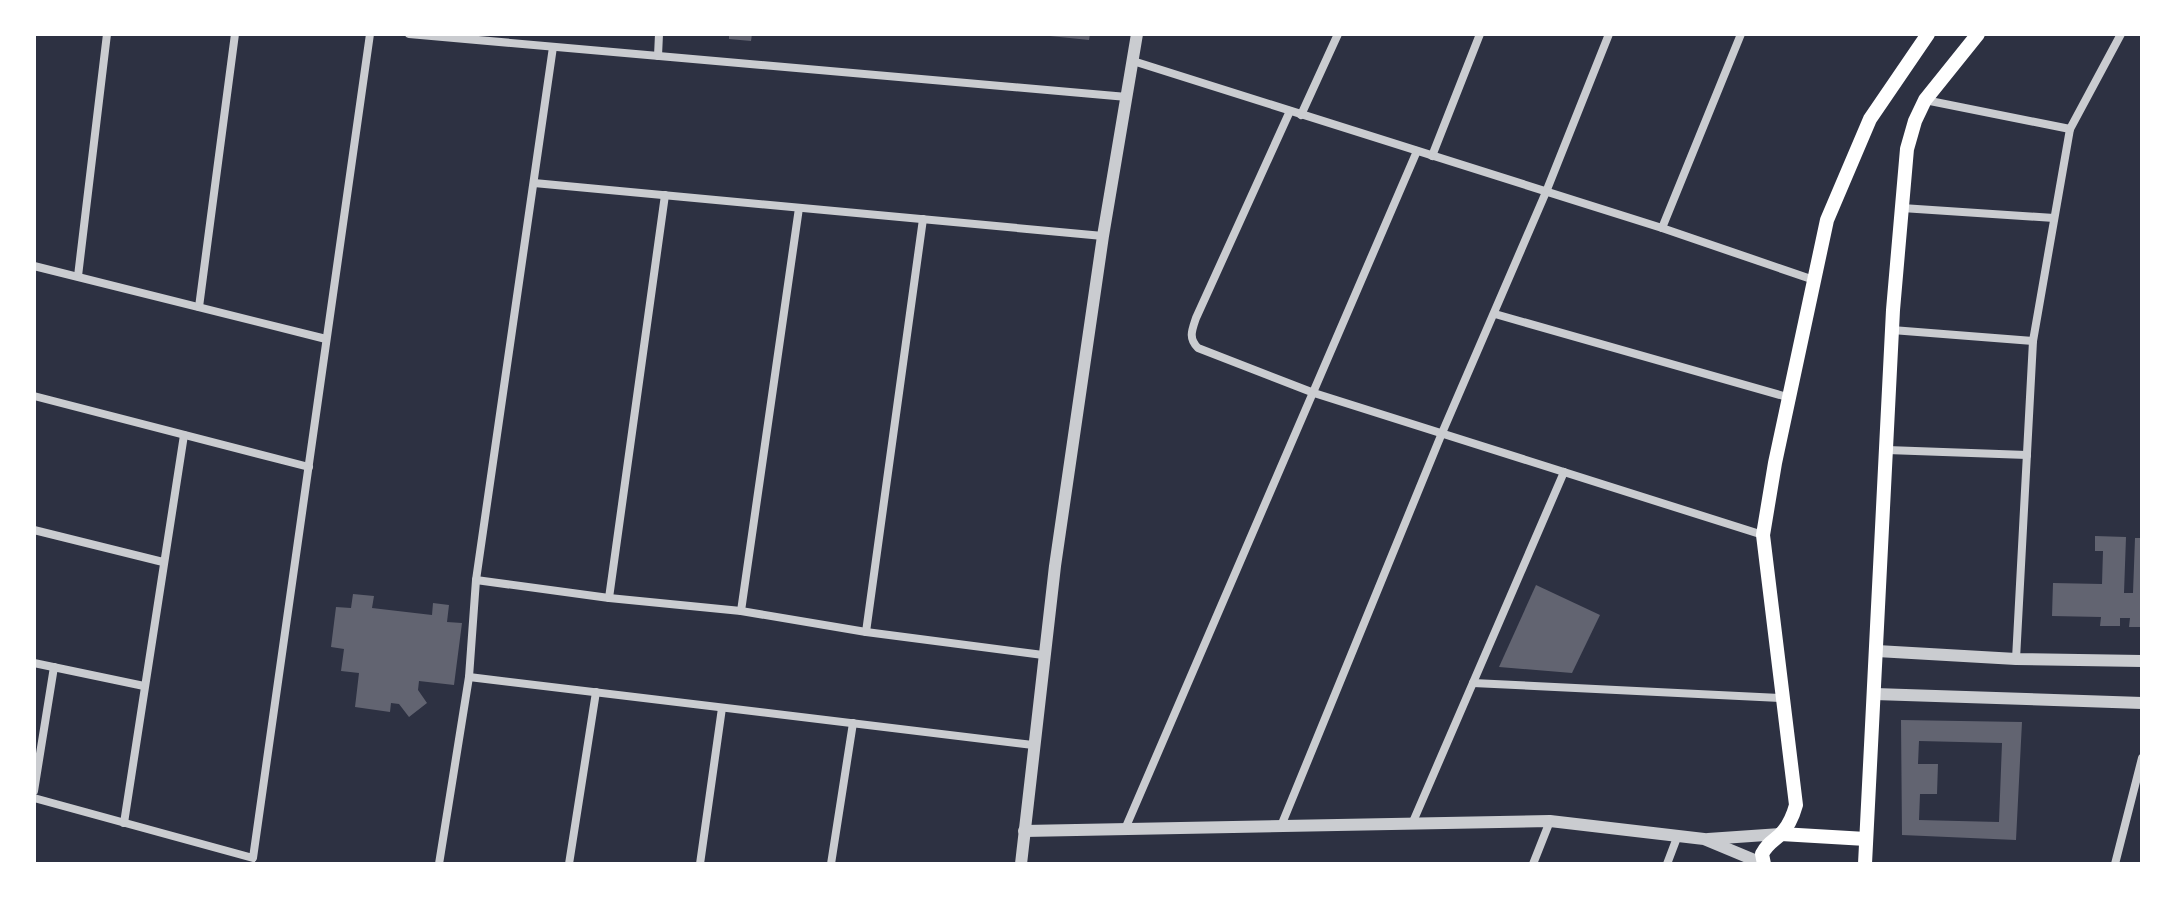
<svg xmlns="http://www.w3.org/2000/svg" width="2176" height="898" font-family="'IBM Plex Serif',serif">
<rect width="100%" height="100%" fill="#2d3142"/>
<!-- building -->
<g fill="#626471" fill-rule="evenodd">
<polygon points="729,34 752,34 751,41 729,39"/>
<polygon points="1050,34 1090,34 1089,40 1050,36"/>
<polygon points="2095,536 2126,537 2124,593 2133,593 2135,538 2142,538 2142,627 2129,627 2130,618 2120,618 2120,626 2100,626 2101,617 2052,616 2053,583 2102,584 2103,551 2095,551"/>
<polygon points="1536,585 1600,615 1572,673 1499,667"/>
<polygon points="353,594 374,596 372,608 432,615 433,603 449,605 447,622 462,623 454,685 419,681 418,690 427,703 409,717 399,704 391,703 390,712 355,707 359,673 341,671 344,649 331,647 336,607 351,608"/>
<path d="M1901,720l121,2 -6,118 -114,-5zM1919,741l83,2 -3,79 -80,-2 1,-26h17l1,-30h-20z"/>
</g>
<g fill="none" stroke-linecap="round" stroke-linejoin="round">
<!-- minor -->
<g stroke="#caccd0" stroke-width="8">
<polyline points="409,34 1127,97"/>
<polyline points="1741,34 1662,228 1814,280"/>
<polyline points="658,56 659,34"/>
<polyline points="1133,61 1662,228"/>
<polyline points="1925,100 2070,129"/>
<path d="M1290,111l-94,207c-4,12 -8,20 2,30l116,45 449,142"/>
<polyline points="1301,115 1338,34"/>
<polyline points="1432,156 1480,34"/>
<polyline points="534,183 1103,236"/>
<polyline points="1902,208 2054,218"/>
<polyline points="34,266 326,339"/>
<polyline points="78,276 107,34"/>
<polyline points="199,307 235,34"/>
<polyline points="1495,314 1787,397"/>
<polyline points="1892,330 2033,341"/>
<polyline points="34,396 309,467"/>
<polyline points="1887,450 2027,455"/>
<polyline points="34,530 163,562"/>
<polyline points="476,580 609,598 741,611 866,632 1043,655"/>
<polyline points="609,598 665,195"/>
<polyline points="741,611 799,208"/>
<polyline points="866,632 923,219"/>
<polyline points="2016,659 2033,341 2070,129 2121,34"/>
<polyline points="34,663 144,686"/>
<polyline points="469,677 1033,745"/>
<polyline points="1473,683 1782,698"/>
<polyline points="34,791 54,667"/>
<polyline points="34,798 253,858 370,34"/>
<polyline points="124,823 184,435"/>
<polyline points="1412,824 1564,472"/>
<polyline points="1281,826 1442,433 1546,192 1609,34"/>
<polyline points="1125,829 1417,151"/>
<polyline points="439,864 469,677 476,580 553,47"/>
<polyline points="569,864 596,692"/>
<polyline points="700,864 722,708"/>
<polyline points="831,864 853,723"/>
<polyline points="1533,864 1550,821"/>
<polyline points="1667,864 1678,835"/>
<polyline points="2115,864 2142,758"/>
</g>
<!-- tertiary -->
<g stroke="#caccd0" stroke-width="12">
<polyline points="1877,651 2016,659 2142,661"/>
<polyline points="1875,694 2142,703"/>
<polyline points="1024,831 1550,821 1704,839 1764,864"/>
<polyline points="1708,839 1781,834"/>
<polyline points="1021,864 1055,566 1103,236 1137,34"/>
</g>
<!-- secondary -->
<g stroke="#fff" stroke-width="14">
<polyline points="1781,834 1866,839"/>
<path d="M1764,864l-2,-10c5,-10 10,-12 18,-19 9,-9 13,-19 16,-30l-33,-270 12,-72 52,-243 43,-101 58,-85"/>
<polyline points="1865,864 1893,310 1907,149 1915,121 1925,100 1978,34"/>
</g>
</g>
<!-- border -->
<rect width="2176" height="898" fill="none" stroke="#ffffff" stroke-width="72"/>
</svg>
